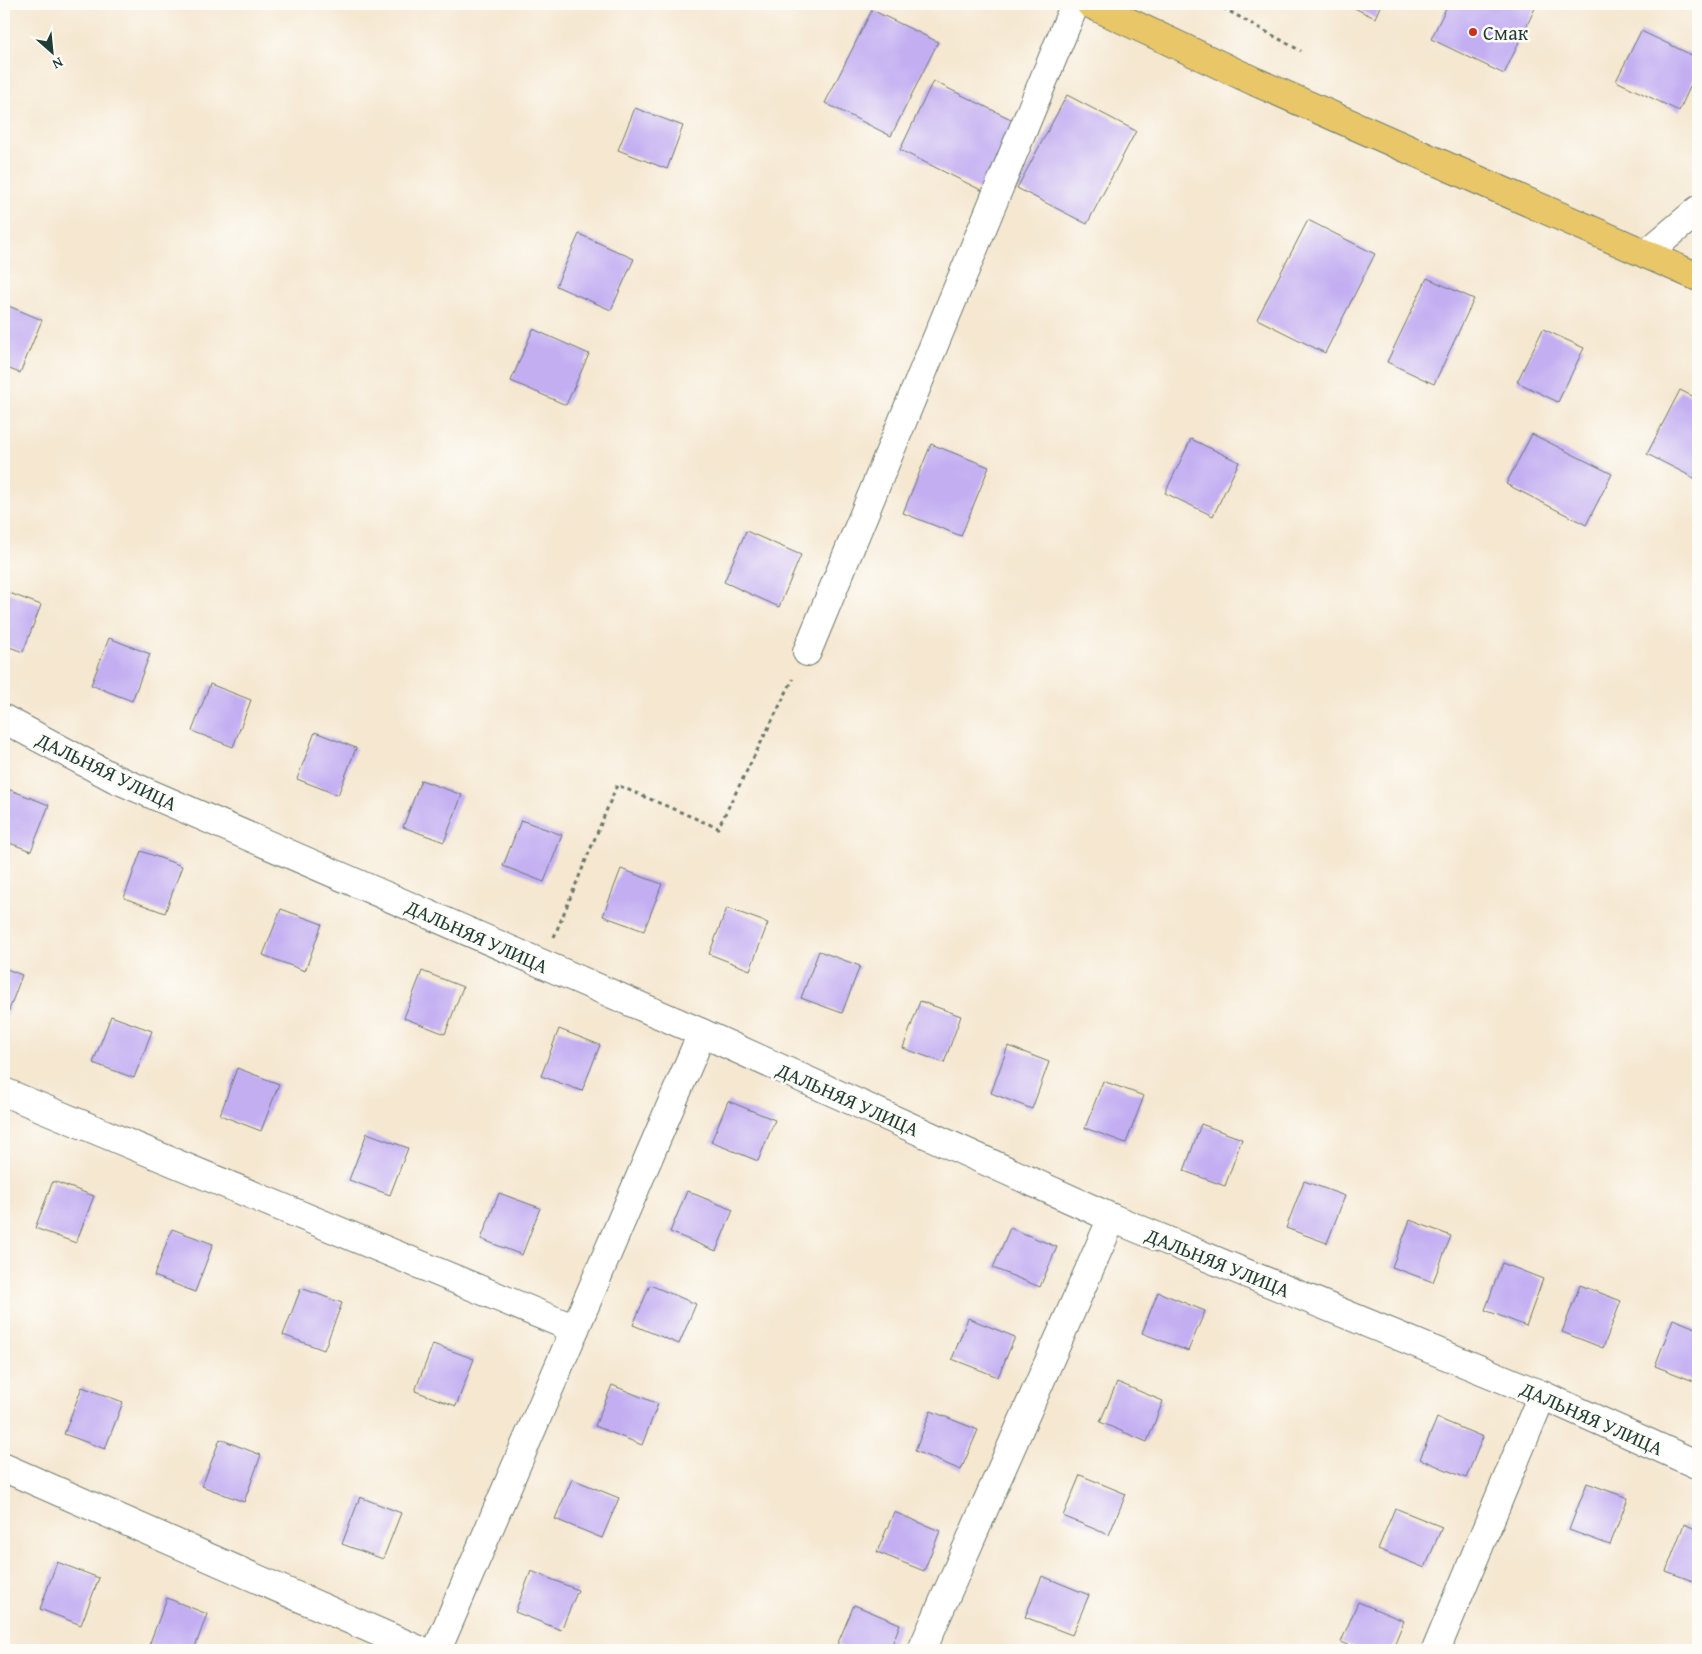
<svg xmlns="http://www.w3.org/2000/svg" width="1702" height="1654" font-family="'Gentium Book Plus',serif">
<rect width="100%" height="100%" fill="#fdfcf7"/>
<filter id="ink" filterUnits="userSpaceOnUse"><feTurbulence type="fractalNoise" baseFrequency=".02" numOctaves="2"/><feDisplacementMap in="SourceGraphic" scale="10" xChannelSelector="R" yChannelSelector="G"/><feConvolveMatrix kernelMatrix="1 2 1 2 8 2 1 2 1" color-interpolation-filters="sRGB"/></filter>
<filter id="wash" filterUnits="userSpaceOnUse"><feTurbulence type="fractalNoise" baseFrequency=".0096" numOctaves="4" result="noise"/><feDisplacementMap in="SourceGraphic" scale="20" xChannelSelector="R" yChannelSelector="G"/><feGaussianBlur stdDeviation="1.12" result="paint"/><feColorMatrix in="noise" values="0 0 0 0 0 0 0 0 0 0 0 0 0 0 0 0 0 1.4 0 .05"/><feComposite in="paint" operator="in"/></filter>
<g filter="url(#wash)">
<rect width="100%" height="100%" fill="#f5e7d0"/>
<g id="blocks">
<!-- building -->
<g fill="#c3aef2">
<polygon points="1346,4 1381,4 1375,18"/>
<polygon points="1448,4 1537,4 1504,74 1431,39"/>
<polygon points="872,10 938,42 891,136 825,103"/>
<polygon points="1641,31 1698,58 1698,70 1679,111 1616,81"/>
<polygon points="933,81 1023,125 989,194 900,150"/>
<polygon points="1067,95 1136,131 1087,224 1017,188"/>
<polygon points="635,108 683,126 667,169 618,150"/>
<polygon points="1308,220 1375,254 1325,353 1257,319"/>
<polygon points="579,234 634,259 611,310 556,286"/>
<polygon points="1427,278 1474,299 1434,384 1387,362"/>
<polygon points="4,304 42,320 20,373 4,367"/>
<polygon points="533,329 589,354 566,405 511,381"/>
<polygon points="1543,329 1584,348 1558,402 1517,382"/>
<polygon points="1680,390 1698,399 1698,480 1647,454"/>
<polygon points="1532,434 1612,474 1586,525 1506,484"/>
<polygon points="1191,439 1239,462 1213,516 1165,493"/>
<polygon points="931,444 989,467 961,536 903,513"/>
<polygon points="746,531 801,555 779,607 724,582"/>
<polygon points="4,591 41,605 23,652 4,645"/>
<polygon points="109,638 150,654 132,701 91,685"/>
<polygon points="210,684 251,700 233,747 192,731"/>
<polygon points="315,732 356,748 338,795 297,779"/>
<polygon points="421,780 462,795 444,842 403,827"/>
<polygon points="8,789 49,805 31,851 4,841 4,799"/>
<polygon points="521,820 562,835 544,882 503,866"/>
<polygon points="141,851 182,866 165,913 124,898"/>
<polygon points="621,869 662,884 644,931 603,916"/>
<polygon points="727,908 768,923 750,970 709,954"/>
<polygon points="281,909 322,924 305,971 263,955"/>
<polygon points="819,951 860,966 842,1013 801,998"/>
<polygon points="4,968 22,975 4,1024"/>
<polygon points="422,971 463,987 445,1034 404,1018"/>
<polygon points="920,1001 961,1016 944,1063 903,1048"/>
<polygon points="111,1016 152,1031 134,1078 93,1063"/>
<polygon points="559,1029 600,1045 582,1091 541,1076"/>
<polygon points="1008,1046 1049,1062 1032,1109 991,1093"/>
<polygon points="237,1068 279,1084 261,1131 220,1115"/>
<polygon points="1103,1081 1144,1096 1126,1143 1085,1128"/>
<polygon points="728,1101 775,1120 758,1161 711,1142"/>
<polygon points="1201,1124 1242,1139 1225,1186 1184,1171"/>
<polygon points="367,1133 408,1148 390,1195 349,1180"/>
<polygon points="53,1181 94,1196 76,1243 35,1228"/>
<polygon points="1304,1181 1345,1196 1327,1243 1286,1228"/>
<polygon points="687,1191 733,1210 716,1251 670,1232"/>
<polygon points="499,1193 540,1208 522,1255 481,1239"/>
<polygon points="1410,1220 1451,1236 1433,1282 1392,1267"/>
<polygon points="1010,1228 1057,1247 1040,1287 993,1268"/>
<polygon points="172,1229 213,1244 195,1292 154,1276"/>
<polygon points="1502,1263 1543,1279 1526,1326 1485,1310"/>
<polygon points="650,1285 696,1304 679,1344 633,1325"/>
<polygon points="1580,1285 1621,1301 1603,1348 1562,1332"/>
<polygon points="301,1288 342,1303 324,1350 283,1335"/>
<polygon points="1158,1292 1205,1311 1188,1351 1142,1333"/>
<polygon points="968,1318 1015,1337 998,1377 952,1359"/>
<polygon points="1673,1319 1698,1329 1696,1382 1655,1366"/>
<polygon points="433,1344 474,1359 456,1406 415,1391"/>
<polygon points="1117,1382 1163,1401 1147,1442 1100,1422"/>
<polygon points="612,1385 658,1404 642,1445 595,1426"/>
<polygon points="82,1387 123,1402 105,1449 64,1434"/>
<polygon points="931,1411 978,1430 961,1470 915,1451"/>
<polygon points="1437,1418 1483,1437 1466,1478 1420,1459"/>
<polygon points="220,1439 261,1455 244,1502 202,1486"/>
<polygon points="1080,1475 1126,1494 1109,1535 1063,1516"/>
<polygon points="572,1479 619,1498 602,1538 555,1519"/>
<polygon points="1587,1483 1628,1498 1610,1545 1569,1530"/>
<polygon points="360,1497 401,1513 383,1559 342,1544"/>
<polygon points="1395,1508 1442,1527 1425,1568 1378,1549"/>
<polygon points="894,1512 940,1531 924,1571 877,1552"/>
<polygon points="1684,1524 1698,1530 1698,1583 1666,1571"/>
<polygon points="57,1562 99,1578 81,1625 40,1609"/>
<polygon points="531,1571 578,1590 561,1630 515,1612"/>
<polygon points="1042,1576 1089,1595 1072,1635 1025,1617"/>
<polygon points="167,1598 207,1614 194,1650 162,1650 149,1645"/>
<polygon points="1358,1602 1404,1621 1392,1650 1361,1650 1341,1642"/>
<polygon points="854,1605 900,1624 890,1650 849,1650 837,1645"/>
</g>
</g>
</g>
<g filter="url(#ink)">
<use href="#blocks" fill-opacity="0" stroke="#6a786b" stroke-width="1"/>
<g fill="none" stroke-linecap="round" stroke-linejoin="round">
<defs>
<g id="minor">
<polyline points="1646,254 1698,210"/>
<polyline points="807,652 1075,4"/>
<polyline points="4,719 114,778 702,1033 1112,1218 1542,1395 1698,1465"/>
<polyline points="4,1092 575,1329"/>
<polyline points="5,1468 419,1650"/>
<polyline points="437,1650 702,1033"/>
<polyline points="922,1650 1112,1218"/>
<polyline points="1436,1650 1542,1395"/>
</g>
<polyline id="major" points="1090,4 1256,82 1698,277"/>
</defs>
<!-- minor casing -->
<use href="#minor" stroke="#6a786b" stroke-width="30"/>
<!-- major casing -->
<use href="#major" stroke="#6a786b" stroke-width="30"/>
<!-- path -->
<g stroke="#6a786b" stroke-width="3" stroke-dasharray="4 4" stroke-linecap="butt">
<polyline points="1216,4 1301,51"/>
<polyline points="554,937 617,785 718,828 793,679"/>
</g>
<!-- minor -->
<use href="#minor" stroke="#fff" stroke-width="28"/>
<!-- major -->
<use href="#major" stroke="#e9c769" stroke-width="28"/>
</g>
</g>
<!-- markers -->
<circle fill="#c8321e" stroke="#fdfcf7" stroke-width="2" cx="1473" cy="32" r="5"/>
<g text-anchor="middle" dominant-baseline="central" stroke-width="5" stroke-linejoin="round" paint-order="stroke">
<!-- poi labels -->
<g font-size="20" fill="#1f3d34" stroke="#fdfcf7" text-anchor="start">
<text x="1483" y="32">Смак</text>
</g>
<!-- street labels -->
<g font-size="20" fill="#1f3d34" stroke="#fdfcf7">
<text transform="translate(107 771) rotate(26)">ДАЛЬНЯЯ УЛИЦА</text>
<text transform="translate(477 936) rotate(24)">ДАЛЬНЯЯ УЛИЦА</text>
<text transform="translate(848 1099) rotate(24)">ДАЛЬНЯЯ УЛИЦА</text>
<text transform="translate(1218 1262) rotate(22)">ДАЛЬНЯЯ УЛИЦА</text>
<text transform="translate(1592 1418) rotate(24)">ДАЛЬНЯЯ УЛИЦА</text>
</g>
</g>
<!-- margin -->
<rect width="1702" height="1654" fill="none" stroke="#fdfcf7" stroke-width="20"/>
<!-- north arrow -->
<g transform="translate(52 52) rotate(153)" stroke="#fdfcf7" stroke-width="4" paint-order="stroke">
<path d="M0-4L9 19L0 12L-9 19Z" fill="#1f3d34"/>
<text y="-8" font-size="14" font-weight="bold" text-anchor="middle" fill="#1f3d34">N</text>
</g>
</svg>
